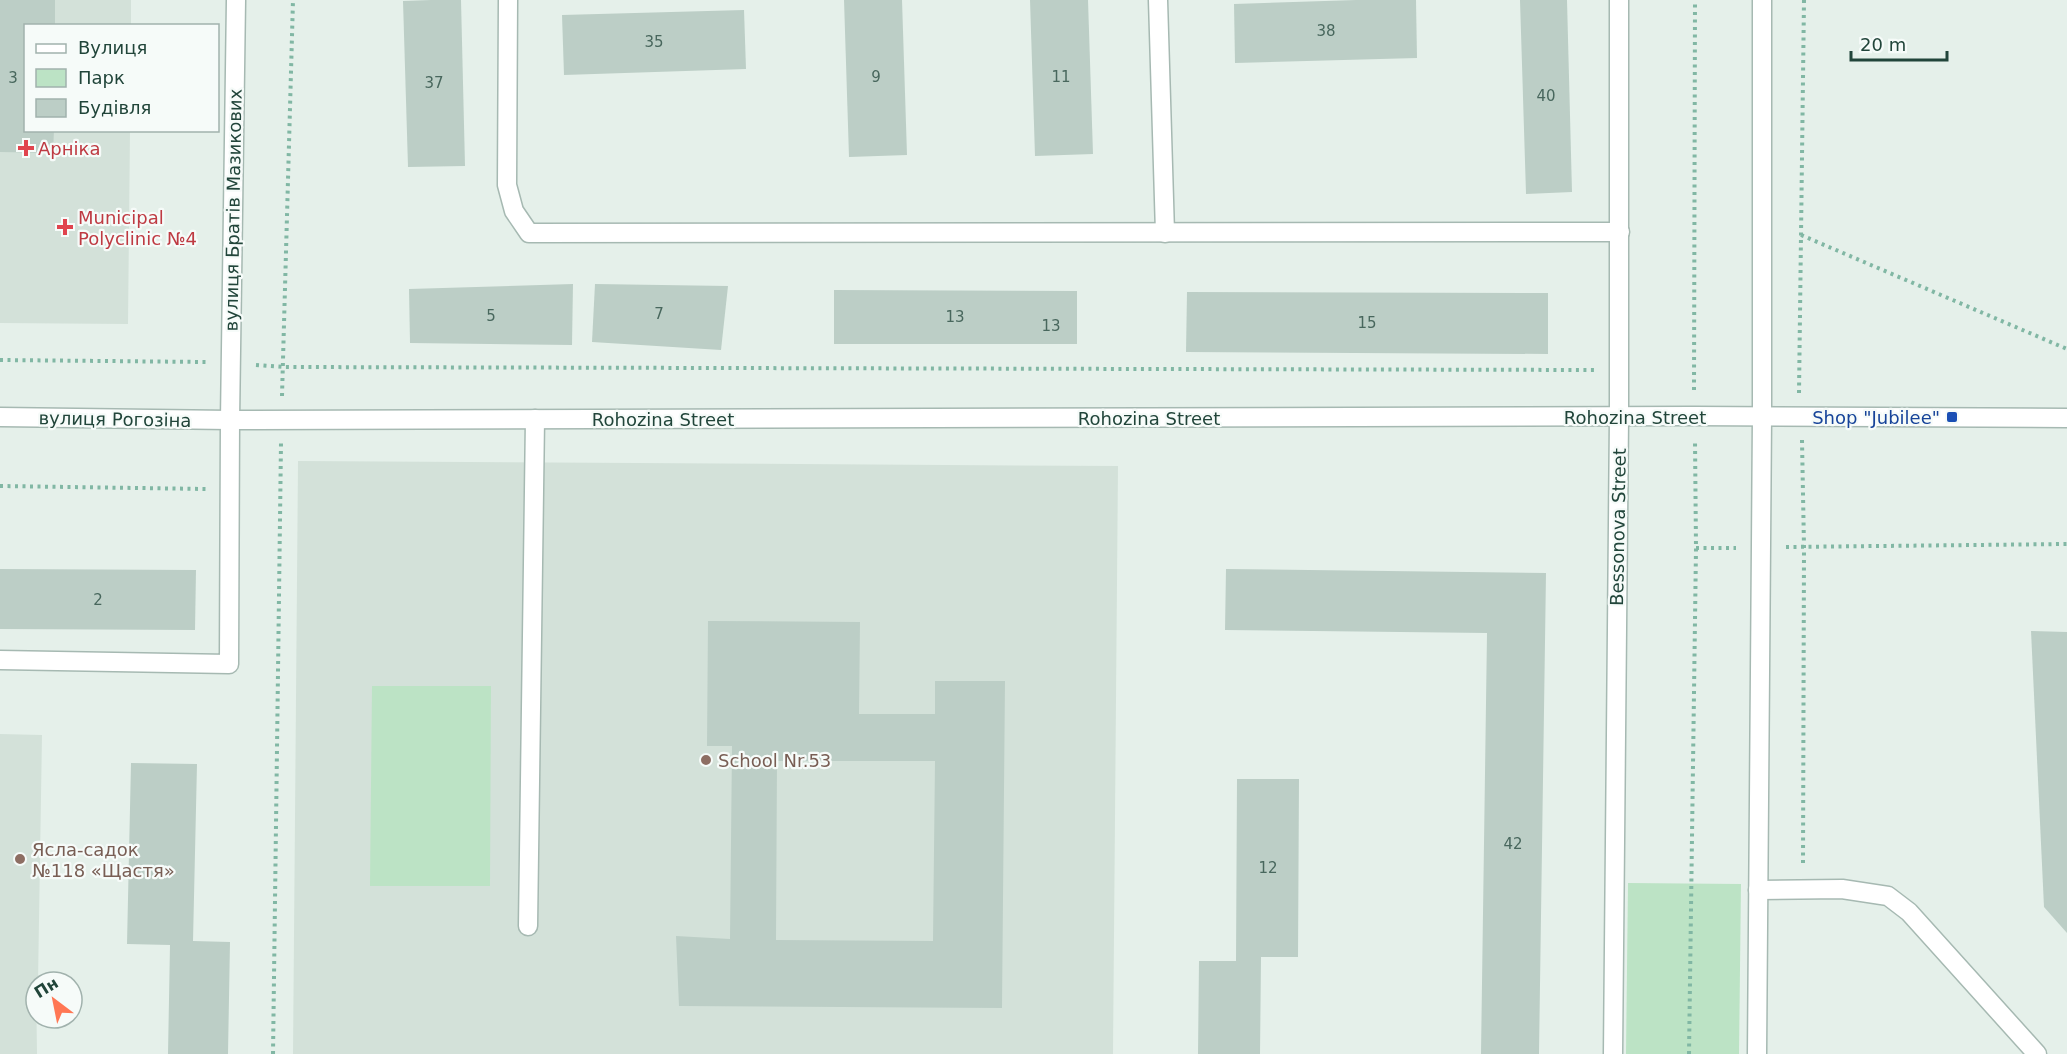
<svg xmlns="http://www.w3.org/2000/svg" width="2067" height="1054" font-family="'DejaVu Sans',sans-serif">
<rect width="100%" height="100%" fill="#e5f0ea"/>
<!-- built -->
<g fill="#d3e1d9">
<polygon points="0,0 131,0 131,25 26,26 26,130 130,131 128,324 0,323"/>
<polygon points="298,461 1118,466 1113,1054 293,1054"/>
<polygon points="0,734 42,735 38,982 36,982 37,1054 0,1054"/>
</g>
<!-- green -->
<g fill="#bce3c5">
<polygon points="372,686 491,686 490,886 370,886"/>
<polygon points="1628,883 1741,884 1739,1054 1626,1054"/>
</g>
<!-- building -->
<g fill="#bccec6" fill-rule="evenodd">
<polygon points="0,0 55,0 55,26 26,26 26,130 54,130 53,153 0,152"/>
<polygon points="431,0 461,0 465,166 408,167 403,1"/>
<polygon points="844,0 902,0 907,155 849,157"/>
<polygon points="1030,0 1088,0 1093,154 1035,156"/>
<polygon points="1356,0 1416,0 1417,58 1235,63 1234,4"/>
<polygon points="1520,0 1567,0 1572,192 1526,194"/>
<polygon points="744,10 746,69 564,75 562,15"/>
<polygon points="573,284 572,345 410,343 409,289"/>
<polygon points="595,284 728,286 721,350 592,342"/>
<polygon points="834,290 1077,291 1077,344 834,344"/>
<polygon points="1187,292 1548,293 1548,354 1186,352"/>
<polygon points="0,569 196,570 195,630 0,629"/>
<polygon points="1226,569 1546,573 1539,1054 1481,1054 1487,633 1225,630"/>
<path d="M708,621l152,1 -1,92h76v-33h70l-3,327 -323,-2 -3,-70 54,3 2,-193h-25zM777,761h158l-2,180 -157,-1z"/>
<polygon points="2031,631 2067,632 2067,933 2044,907"/>
<polygon points="131,763 197,764 193,941 230,942 228,1054 168,1054 170,945 127,944"/>
<polygon points="1237,779 1299,779 1298,957 1261,957 1260,1054 1198,1054 1199,961 1236,961"/>
</g>
<g fill="none" stroke-linecap="round" stroke-linejoin="round">
<defs>
<g id="minor">
<polyline points="508,0 507,185 514,211 529,233 1620,232"/>
<polyline points="1158,0 1165,233"/>
<polyline points="0,417 230,420 1694,416 2067,418"/>
<polyline points="0,660 229,664 230,420 236,0"/>
<polyline points="1758,890 1842,889 1888,896 1909,912 2037,1054"/>
<polyline points="528,926 535,419"/>
<polyline points="1613,1054 1619,417 1619,0"/>
<polyline points="1757,1054 1762,417 1762,0"/>
</g>
</defs>
<!-- minor casing -->
<use href="#minor" stroke="#a6b9b2" stroke-width="21"/>
<!-- path -->
<g stroke="#81b7a4" stroke-width="4" stroke-dasharray="3 4.5" stroke-linecap="butt">
<polyline points="1801,235 2067,349"/>
<polyline points="0,360 206,362"/>
<polyline points="256,365 284,367 1595,370"/>
<polyline points="1694,390 1695,0"/>
<polyline points="1799,393 1804,0"/>
<polyline points="282,396 293,0"/>
<polyline points="1802,440 1804,547 1803,864"/>
<polyline points="0,486 206,489"/>
<polyline points="1786,547 2067,544"/>
<polyline points="1696,548 1736,548"/>
<polyline points="273,1054 281,443"/>
<polyline points="1689,1054 1696,548 1695,440"/>
</g>
<!-- minor -->
<use href="#minor" stroke="#fff" stroke-width="18"/>
</g>
<!-- markers -->
<g fill="#e0444e" stroke="#f6fbf9" stroke-width="2">
<path d="M23 139h6v6h6v6h-6v6h-6v-6h-6v-6h6z"/>
<path d="M62 218h6v6h6v6h-6v6h-6v-6h-6v-6h6z"/>
</g>
<rect fill="#1a4fb4" stroke="#f6fbf9" stroke-width="2" x="1946" y="411" width="12" height="12" rx="3"/>
<g fill="#8d6e63" stroke="#f6fbf9" stroke-width="2">
<circle cx="706" cy="760" r="6"/>
<circle cx="20" cy="859" r="6"/>
</g>
<g text-anchor="middle" dominant-baseline="central" stroke-width="4.5" stroke-linejoin="round" paint-order="stroke">
<!-- number labels -->
<g font-size="15" fill="#48675d">
<text x="1326" y="31">38</text>
<text x="654" y="42">35</text>
<text x="876" y="77">9</text>
<text x="1061" y="77">11</text>
<text x="13" y="78">3</text>
<text x="434" y="83">37</text>
<text x="1546" y="96">40</text>
<text x="659" y="314">7</text>
<text x="491" y="316">5</text>
<text x="955" y="317">13</text>
<text x="1367" y="323">15</text>
<text x="1051" y="326">13</text>
<text x="98" y="600">2</text>
<text x="1513" y="844">42</text>
<text x="1268" y="868">12</text>
</g>
<!-- health labels -->
<g font-size="18" fill="#be3a42" stroke="#f6fbf9" text-anchor="start">
<text x="38" y="148">Арніка</text>
<text x="78" y="217">Municipal<tspan x="78" dy="21">Polyclinic №4</tspan></text>
</g>
<!-- street labels -->
<g font-size="18" fill="#21453a" stroke="#f6fbf9">
<text transform="translate(233 210) rotate(-89)">вулиця Братів Мазикових</text>
<text x="1635" y="417">Rohozina Street</text>
<text x="1149" y="418">Rohozina Street</text>
<text transform="translate(115 419) rotate(1)">вулиця Рогозіна</text>
<text x="663" y="419">Rohozina Street</text>
<text transform="translate(1618 527) rotate(-89)">Bessonova Street</text>
</g>
<!-- transit labels -->
<g font-size="18" fill="#164399" stroke="#f6fbf9" text-anchor="end">
<text x="1940" y="417">Shop "Jubilee"</text>
</g>
<!-- education labels -->
<g font-size="18" fill="#785e54" stroke="#f6fbf9" text-anchor="start">
<text x="718" y="760">School Nr.53</text>
<text x="32" y="849">Ясла-садок<tspan x="32" dy="21">№118 «Щастя»</tspan></text>
</g>
</g>
<!-- legend -->
<rect x="24" y="24" width="195" height="108" fill="#f6fbf9" stroke="#a1b2ad" stroke-width="1.5"/>
<rect x="36" y="44" width="30" height="9" fill="#ffffff" stroke="#a1b2ad" stroke-width="1.5"/>
<text x="78" y="54" font-size="18" fill="#21453a">Вулиця</text>
<rect x="36" y="69" width="30" height="18" fill="#bce3c5" stroke="#a1b2ad" stroke-width="1.5"/>
<text x="78" y="84" font-size="18" fill="#21453a">Парк</text>
<rect x="36" y="99" width="30" height="18" fill="#bccec6" stroke="#a1b2ad" stroke-width="1.5"/>
<text x="78" y="114" font-size="18" fill="#21453a">Будівля</text>
<!-- north arrow -->
<g transform="translate(54 1000) rotate(328)"><circle r="28" fill="#f6fbf9" stroke="#a1b2ad" stroke-width="1.5"/>
<path d="M0-4.5L10 22L0 15L-10 22Z" fill="#ff7754"/>
<text y="-9" font-size="16" font-weight="bold" text-anchor="middle" fill="#21453a">Пн</text>
</g>
<!-- scale -->
<path d="M1851 51v9h96v-9" fill="none" stroke="#21453a" stroke-width="3"/>
<text x="1860" y="51" font-size="18" fill="#21453a" stroke="#f6fbf9" stroke-width="4.5" paint-order="stroke">20 m</text>
</svg>
